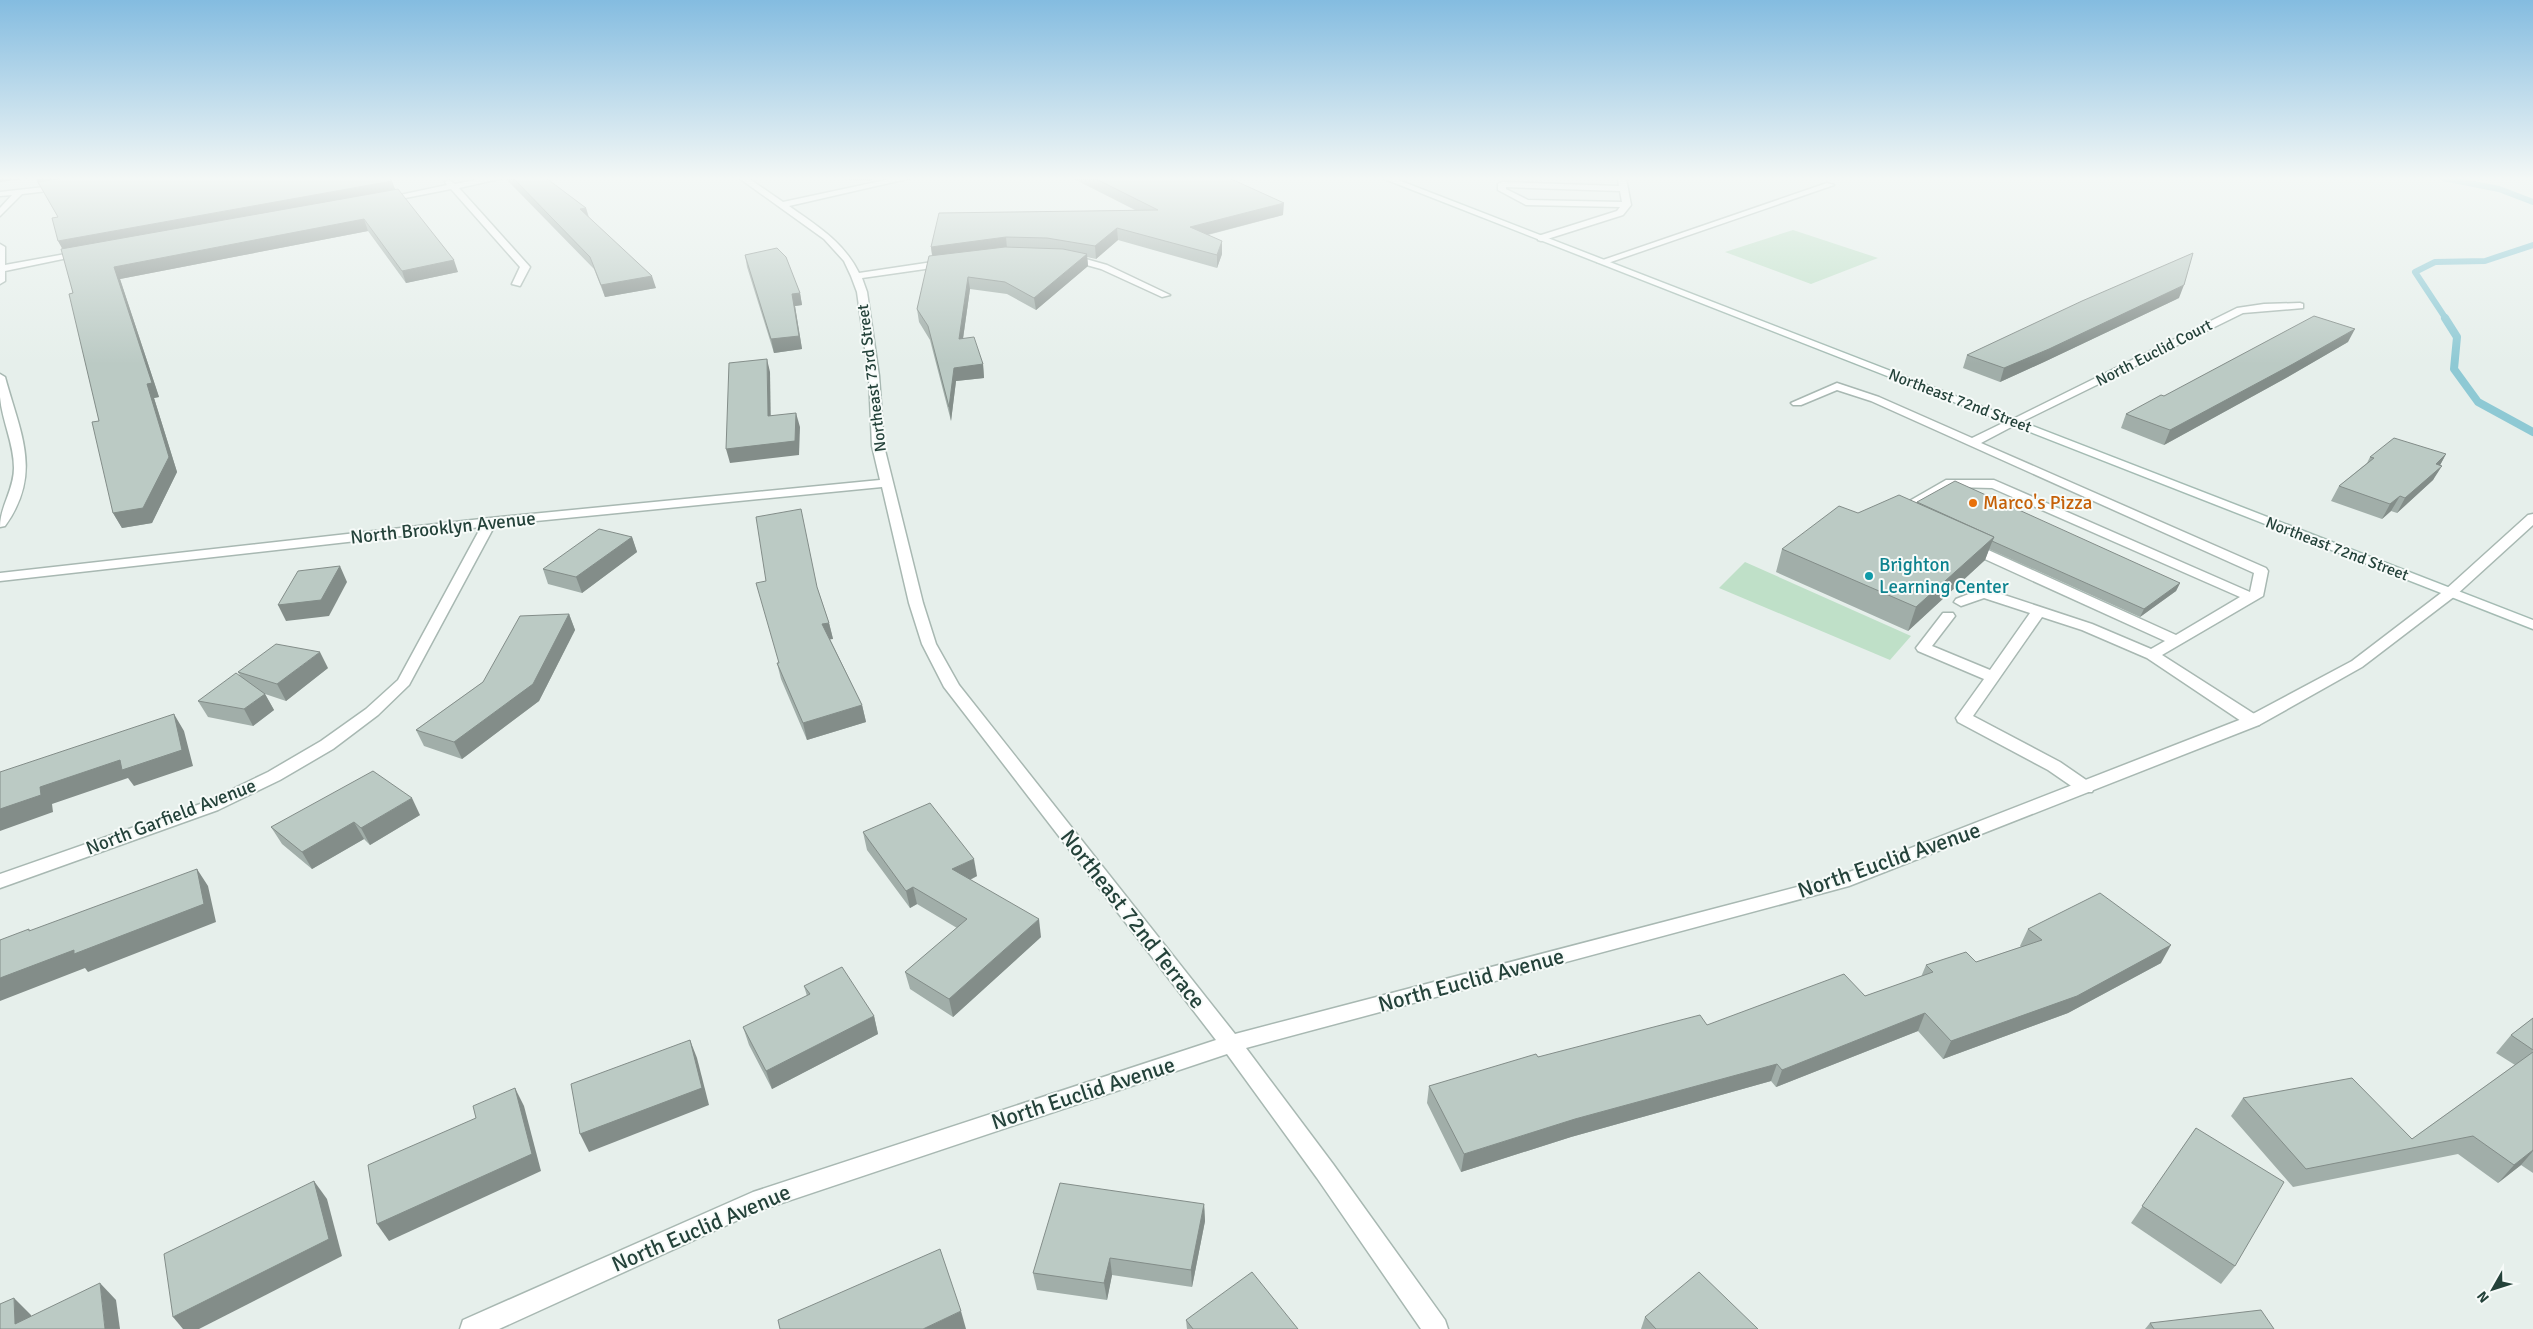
<svg xmlns="http://www.w3.org/2000/svg" width="2533" height="1329" font-family="Signika,sans-serif">
<rect width="100%" height="100%" fill="#e6efeb"/>
<!-- green -->
<g fill="#bfe0c8">
<polygon points="1793,230 1878,258 1811,284 1725,252"/>
<polygon points="1745,562 1911,636 1890,660 1719,588"/>
</g>
<g fill="none" stroke-linecap="round" stroke-linejoin="round">
<!-- stream-far1 -->
<g stroke="#8ec9d4" stroke-width="6">
<polyline points="2443,178 2499,189 2533,202"/>
<polyline points="2446,319 2415,272 2435,262 2485,261 2533,245"/>
</g>
<!-- stream -->
<polyline stroke="#8ec9d4" stroke-width="8" points="2445,318 2457,337 2454,369 2478,402 2533,432"/>
<defs>
<g id="lane">
<path d="M1618,178h8l5,27 -8,10 -82,26 -3,-1v-4l79,-25 3,-4 -94,-2 -28,-15v-6l4,-2 117,4zM1506,187l114,4 2,11 -94,-2 -22,-11z"/>
<polygon points="1827,183 1834,185 1605,264 1597,262"/>
<polygon points="1837,383 1879,397 1972,438 2009,420 2017,420 2017,424 1981,443 2266,568 2268,571 2263,596 2162,655 2259,717 2261,721 2259,725 2247,725 2147,658 2082,630 2042,617 1973,716 2060,762 2092,784 2094,788 2092,792 2080,792 2048,770 1958,722 1956,718 1984,679 1918,651 1916,648 1943,613 1953,613 1955,616 1932,646 1990,670 2030,613 1984,598 1961,606 1954,602 1956,599 1979,590 1989,590 2092,624 2151,649 2165,641 1965,550 1963,547 1965,544 1975,544 2176,635 2240,597 1992,488 1952,487 1903,514 1893,514 1892,511 1946,480 1994,480 2250,592 2254,573 1871,401 1837,390 1801,405 1793,405 1791,403"/>
</g>
<g id="street">
<polygon points="485,178 503,178 459,188 530,267 520,286 512,284 520,267 451,189 385,202 381,199 447,185 445,182 449,180 455,184"/>
<path d="M739,178h9l35,24 112,-24h16l-122,28c27,19 55,36 70,67l87,-13 5,3 -5,3 -84,12 5,14 12,84 5,70 39,157 13,41 23,41 276,349 604,-158 408,-159 105,-56 93,-71 83,-75 5,-1v11l-78,71 -93,71 -103,58 -410,161 -603,162 87,116 112,156 3,9h-27l-104,-151 -90,-124 -469,157 -259,118h-39l3,-9 290,-128 463,-152 -272,-353 -22,-43 -13,-41 -27,-116 -387,38 -86,160 -31,30 -45,34 -53,31 -62,30 -218,78v-14l206,-72 62,-30 53,-31 45,-32 32,-29 83,-153 -481,54v-8l490,-55 390,-38 -8,-34 -3,-70 -12,-84 -6,-16 -7,-15 -20,-22z"/>
<polygon points="62,185 66,187 65,189 22,194 0,216 0,208 12,195 0,196 0,192"/>
<polygon points="0,244 5,247 5,265 82,251 87,254 5,271 5,281 0,284"/>
<polygon points="1068,254 1107,265 1170,295 1162,297 1101,269 1065,259 1065,255"/>
<polygon points="2300,303 2303,304 2303,308 2243,313 2017,424 2009,424 2007,422 2237,308 2264,304"/>
<path d="M0,374l5,3c15,56 38,96 0,149l-5,1c0,-21 14,-37 14,-59 0,-25 -12,-47 -14,-71 0,-8 0,-16 0,-23z"/>
</g>
<polygon id="secondary" points="1382,178 1393,178 2533,620 2533,629"/>
</defs>
<!-- lane casing -->
<use href="#lane" stroke="#a8b8b2" stroke-width="3"/>
<!-- street casing -->
<use href="#street" stroke="#a8b8b2" stroke-width="3"/>
<!-- secondary casing -->
<use href="#secondary" stroke="#a4bbb3" stroke-width="3"/>
<!-- lane -->
<use href="#lane" fill="#fff" fill-rule="evenodd"/>
<!-- street -->
<use href="#street" fill="#fff" fill-rule="evenodd"/>
<!-- secondary -->
<use href="#secondary" fill="#fff" fill-rule="evenodd"/>
</g>
<!-- wall -->
<g fill="#a1aea9">
<polygon points="0,178 389,178 395,189 458,272 406,283 368,231 120,279 159,397 154,398 177,472 152,523 122,528 113,513 99,421 73,293 63,249 58,217 35,178"/>
<polygon points="505,178 546,178 586,208 589,217 656,288 605,297 594,269"/>
<polygon points="817,178 876,178 869,181"/>
<polygon points="1072,178 1229,178 1283,215 1208,235 1222,254 1217,268 1118,240 1096,259 1087,257 1088,266 1036,310 1007,294 970,289 963,339 983,364 984,378 956,381 951,421 930,340 919,322 917,309 932,256 931,247 1135,210"/>
<polygon points="745,255 800,293 802,305 795,306 802,349 774,353 747,267"/>
<polygon points="2179,298 2044,362 2000,382 1963,368 1967,355"/>
<polygon points="2348,342 2286,378 2164,445 2121,428 2126,414 2164,396"/>
<polygon points="2446,454 2440,465 2433,480 2397,513 2391,511 2382,519 2331,501 2339,486 2367,463 2370,457"/>
<polygon points="1917,502 2180,583 2176,591 2140,617 1989,549 1985,560 1908,631 1776,572 1782,549 1858,513"/>
<polygon points="632,537 637,552 582,593 548,584 543,569"/>
<polygon points="818,590 829,623 833,639 830,639 862,705 866,722 807,740 781,679 777,663 779,663"/>
<polygon points="569,614 575,630 539,701 462,759 424,746 416,730 483,682"/>
<polygon points="328,668 286,701 265,694 274,710 253,726 208,717 198,701 241,677 238,672"/>
<polygon points="420,815 370,845 364,839 312,869 282,844 271,827"/>
<polygon points="863,832 977,876 970,880 1041,937 953,1017 910,989 905,972 957,928 917,904 910,908 867,850"/>
<polygon points="2028,929 2161,963 2068,1013 1943,1059 1918,1031 1776,1087 1771,1081 1571,1137 1461,1172 1427,1103 1429,1086 1538,1057 1707,1025 1865,996 1921,977 1926,965 1976,962 2021,947 2020,946"/>
<polygon points="804,986 874,1016 878,1034 772,1089 749,1045 743,1027 807,996"/>
<polygon points="2533,1018 2533,1173 2521,1165 2498,1183 2458,1154 2293,1187 2231,1116 2243,1098 2412,1139 2515,1065 2496,1053 2511,1035"/>
<polygon points="2196,1128 2235,1266 2221,1284 2131,1223"/>
<polygon points="1204,1204 1205,1221 1192,1287 1112,1275 1107,1300 1037,1290 1033,1273"/>
<polygon points="1645,1317 1758,1329 1641,1329"/>
<polygon points="1186,1320 1298,1329 1187,1329"/>
<polygon points="2150,1323 2274,1329 2145,1329"/>
</g>
<!-- shaded-wall -->
<g fill="#838d89">
<polygon points="0,178 35,178 0,182"/>
<polygon points="35,178 96,178 39,185"/>
<polygon points="869,178 876,178 869,181"/>
<polygon points="392,181 396,192 64,252 58,241"/>
<polygon points="1284,203 1283,215 1191,239 1190,227"/>
<polygon points="586,208 589,220 580,209"/>
<polygon points="364,219 368,231 120,279 159,397 154,398 177,472 152,523 122,528 113,513 147,384 114,267"/>
<polygon points="1117,228 1118,240 1096,259 1095,246"/>
<polygon points="1006,237 1007,249 933,260 931,247"/>
<polygon points="1222,241 1222,254 1217,268 1217,255"/>
<polygon points="1087,254 1088,266 1036,310 1034,298"/>
<polygon points="454,260 458,272 406,283 402,271"/>
<polygon points="652,276 656,288 605,297 601,285"/>
<polygon points="968,277 970,289 961,352 959,339"/>
<polygon points="2184,285 2179,298 2044,362 2000,382 2004,368"/>
<polygon points="800,293 802,305 795,306 802,349 774,353 771,339 792,294"/>
<polygon points="2355,329 2348,342 2286,378 2164,445 2170,430"/>
<polygon points="767,359 770,372 771,430 768,416"/>
<polygon points="983,364 984,378 956,381 951,421 949,407 954,368"/>
<polygon points="796,413 800,427 799,455 730,463 726,449"/>
<polygon points="2446,454 2438,469 2442,466 2433,480 2397,513 2405,498 2436,464"/>
<polygon points="2400,496 2391,511 2382,519 2390,504"/>
<polygon points="632,537 637,552 582,593 576,577"/>
<polygon points="1994,537 1985,560 1908,631 1916,607"/>
<polygon points="340,566 347,582 329,616 286,621 278,605"/>
<polygon points="2180,583 2176,591 2140,617 2144,609"/>
<polygon points="569,614 575,630 539,701 462,759 454,742"/>
<polygon points="829,623 833,639 826,640 822,624"/>
<polygon points="320,652 328,668 286,701 277,684"/>
<polygon points="265,694 274,710 253,726 244,709"/>
<polygon points="862,705 866,722 807,740 803,723"/>
<polygon points="174,714 184,731 193,766 134,786 128,778 52,804 53,812 0,831 0,809 40,787"/>
<polygon points="412,798 420,815 370,845 361,828"/>
<polygon points="354,822 364,839 312,869 302,852"/>
<polygon points="974,859 977,876 955,887 952,869"/>
<polygon points="197,869 208,886 216,922 88,972 85,968 0,1001 0,978"/>
<polygon points="913,887 917,904 910,908 906,891"/>
<polygon points="1039,919 1041,937 953,1017 949,999"/>
<polygon points="2171,945 2161,963 2068,1013 1943,1059 1951,1041"/>
<polygon points="1925,1013 1918,1031 1776,1087 1782,1070"/>
<polygon points="874,1016 878,1034 772,1089 766,1071"/>
<polygon points="690,1040 697,1058 709,1105 589,1152 580,1134"/>
<polygon points="1777,1064 1771,1081 1571,1137 1461,1172 1464,1154 1575,1119"/>
<polygon points="515,1088 524,1106 541,1171 389,1241 377,1224"/>
<polygon points="2533,1150 2533,1151 2521,1165 2498,1183 2514,1165"/>
<polygon points="314,1181 327,1199 342,1256 199,1329 183,1329 173,1317"/>
<polygon points="1204,1204 1205,1221 1192,1287 1191,1270"/>
<polygon points="1110,1258 1112,1275 1107,1300 1104,1283"/>
<polygon points="100,1283 116,1300 120,1329 105,1329"/>
<polygon points="14,1298 31,1315 32,1329 15,1324"/>
<polygon points="961,1311 966,1329 923,1329"/>
</g>
<!-- building -->
<g fill="#bbcac4" stroke="#838d89">
<polygon points="66,178 389,178 392,181 58,241 52,218 58,217 38,182"/>
<polygon points="513,178 546,178 586,208 580,209 652,276 601,285 590,257"/>
<polygon points="1094,178 1229,178 1284,203 1190,227 1222,241 1217,255 1117,228 1095,246 1047,238 1006,237 931,247 939,213 1158,210"/>
<polygon points="398,189 454,260 402,271 364,219 114,267 152,383 147,384 169,457 143,508 113,513 92,422 99,421 69,294 73,293 61,249"/>
<polygon points="1005,247 1063,249 1087,254 1034,298 1005,282 968,277 959,339 974,337 983,364 954,368 949,407 928,326 917,309 929,256"/>
<polygon points="777,248 786,257 800,293 792,294 799,336 771,339 745,255"/>
<polygon points="2193,253 2184,285 2049,349 2004,368 1967,355 2082,301"/>
<polygon points="2314,316 2355,329 2293,364 2170,430 2126,414 2161,395 2164,396"/>
<polygon points="767,359 768,416 796,413 795,441 726,449 729,363"/>
<polygon points="2394,438 2446,454 2436,464 2442,466 2405,498 2400,496 2390,504 2339,486 2374,458 2370,457"/>
<polygon points="1955,481 2180,583 2144,609 1992,541 1994,537 1917,502"/>
<polygon points="1899,495 1994,537 1916,607 1782,549 1839,506 1858,513"/>
<polygon points="801,509 817,587 829,623 822,624 862,705 803,723 777,663 779,663 756,583 766,581 756,517"/>
<polygon points="599,529 632,537 576,577 543,569"/>
<polygon points="340,566 321,600 278,605 298,571"/>
<polygon points="569,614 533,684 454,742 416,730 483,682 520,616"/>
<polygon points="276,644 320,652 277,684 238,672"/>
<polygon points="236,673 265,694 244,709 198,701"/>
<polygon points="174,714 182,750 122,770 120,760 40,787 41,795 0,809 0,772"/>
<polygon points="373,771 412,798 361,828 354,822 302,852 271,827"/>
<polygon points="930,803 974,859 952,869 1039,919 949,999 905,972 967,919 913,887 906,891 863,832"/>
<polygon points="197,869 204,904 74,954 74,950 0,978 0,940 29,929 29,931"/>
<polygon points="2100,893 2171,945 2077,996 1951,1041 1925,1013 1782,1070 1777,1064 1575,1119 1464,1154 1429,1086 1536,1054 1538,1057 1700,1015 1707,1025 1844,974 1865,996 1933,972 1926,965 1966,952 1976,962 2042,940 2028,929"/>
<polygon points="842,967 874,1016 766,1071 743,1027 810,994 804,986"/>
<polygon points="2533,1018 2533,1050 2511,1035"/>
<polygon points="690,1040 702,1088 580,1134 571,1084"/>
<polygon points="2533,1052 2533,1150 2514,1165 2473,1136 2306,1169 2243,1098 2352,1078 2412,1139"/>
<polygon points="515,1088 532,1154 377,1224 368,1165 476,1118 473,1106"/>
<polygon points="2196,1128 2284,1182 2235,1266 2142,1206"/>
<polygon points="314,1181 329,1239 173,1317 164,1254"/>
<polygon points="1060,1183 1204,1204 1191,1270 1110,1258 1104,1283 1033,1273"/>
<polygon points="940,1249 961,1311 923,1329 780,1329 778,1320"/>
<polygon points="1252,1272 1298,1329 1193,1329 1186,1320"/>
<polygon points="1699,1272 1758,1329 1656,1329 1645,1317"/>
<polygon points="100,1283 105,1329 0,1329 0,1304 14,1298 15,1324"/>
<polygon points="2261,1310 2274,1329 2154,1329 2150,1323"/>
</g>
<!-- sky -->
<linearGradient id="sky" x2="0" y2="1"><stop stop-color="#84bce0"/><stop offset="0.49" stop-color="#f4f8f6"/><stop offset="1" stop-color="#f4f8f6" stop-opacity="0"/></linearGradient>
<rect width="2533" height="364" fill="url(#sky)"/>
<!-- markers -->
<circle fill="#e8710a" stroke="#f7fbf9" stroke-width="2" cx="1973" cy="503" r="5"/>
<circle fill="#0f9aa8" stroke="#f7fbf9" stroke-width="2" cx="1869" cy="576" r="5"/>
<g text-anchor="middle" dominant-baseline="central" stroke-width="4" stroke-linejoin="round" paint-order="stroke">
<!-- far-street labels -->
<g font-size="16" fill="#24423a" stroke="#f7fbf9">
<text transform="translate(2154 353) rotate(-27)">North Euclid Court</text>
<text transform="translate(872 378) rotate(-97)">Northeast 73rd Street</text>
<text transform="translate(1960 401) rotate(21)">Northeast 72nd Street</text>
<text transform="translate(2337 549) rotate(21)">Northeast 72nd Street</text>
</g>
<!-- food labels -->
<g font-size="19" fill="#c56008" stroke="#f7fbf9" text-anchor="start">
<text x="1983" y="503">Marco's Pizza</text>
</g>
<!-- street labels -->
<g font-size="19" fill="#24423a" stroke="#f7fbf9">
<text transform="translate(443 528) rotate(-6)">North Brooklyn Avenue</text>
<text transform="translate(171 817) rotate(-21)">North Garfield Avenue</text>
</g>
<!-- culture labels -->
<g font-size="19" fill="#0d838f" stroke="#f7fbf9" text-anchor="start">
<text x="1879" y="565">Brighton<tspan x="1879" dy="22">Learning Center</tspan></text>
</g>
<!-- near-street labels -->
<g font-size="22" fill="#24423a" stroke="#f7fbf9">
<text transform="translate(1889 860) rotate(-19)">North Euclid Avenue</text>
<text transform="translate(1133 919) rotate(52)">Northeast 72nd Terrace</text>
<text transform="translate(1471 980) rotate(-15)">North Euclid Avenue</text>
<text transform="translate(1083 1093) rotate(-18)">North Euclid Avenue</text>
<text transform="translate(701 1228) rotate(-23)">North Euclid Avenue</text>
</g>
</g>
<!-- north arrow -->
<g transform="translate(2493 1289) rotate(231)" stroke="#f7fbf9" stroke-width="4" paint-order="stroke">
<path d="M0-4L9 19L0 12L-9 19Z" fill="#24423a"/>
<text y="-8" font-size="14" font-weight="bold" text-anchor="middle" fill="#24423a">N</text>
</g>
</svg>
